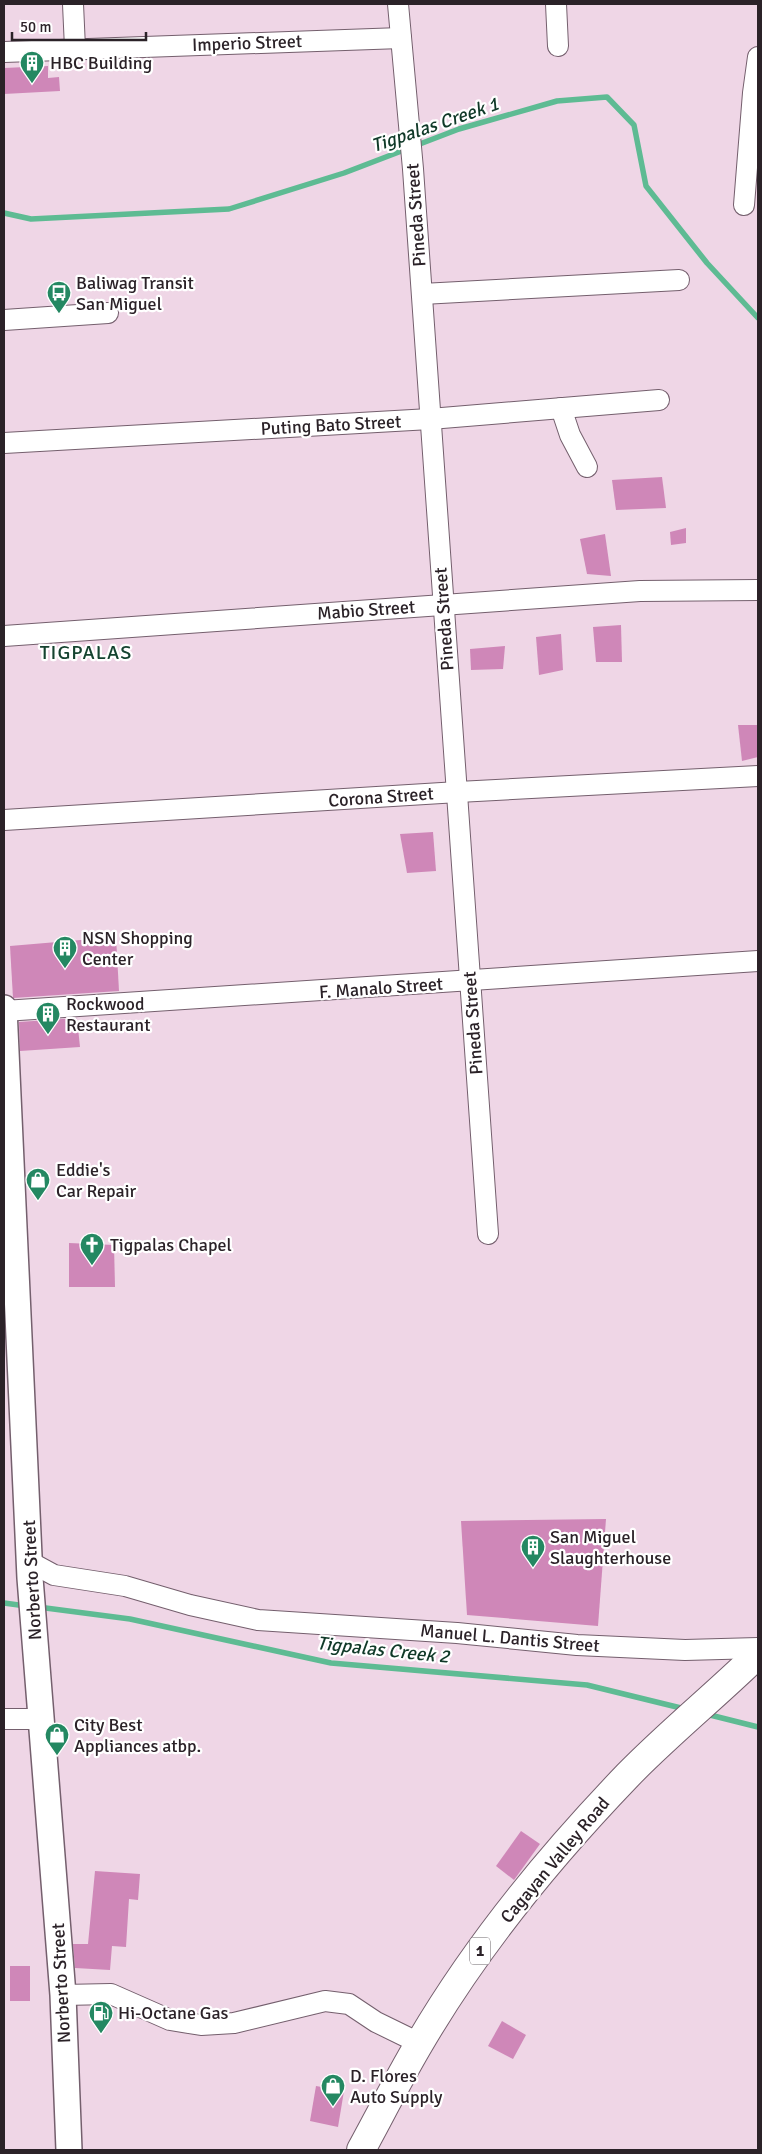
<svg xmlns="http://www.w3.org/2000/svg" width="762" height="2154" font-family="Signika,sans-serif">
<rect width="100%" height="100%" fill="#efd6e6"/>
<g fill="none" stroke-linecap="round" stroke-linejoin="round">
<!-- stream -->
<g stroke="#5ebb93" stroke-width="5.5">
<polyline points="4,213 31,219 229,209 344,173 459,129 557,101 607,97 634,125 646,186 707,263 758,318"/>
<polyline points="4,1603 26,1606"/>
<polyline points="38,1607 130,1619 331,1663 587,1685 685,1709"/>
<polyline points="706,1714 758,1727"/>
</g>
</g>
<!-- building -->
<g fill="#cf87b8">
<polygon points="48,66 48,78 59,77 60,91 4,94 4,68"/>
<polygon points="662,477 666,508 616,510 612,480"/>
<polygon points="686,528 686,543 671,545 670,532"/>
<polygon points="605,534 611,576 587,574 580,539"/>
<polygon points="621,625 622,662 596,662 593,627"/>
<polygon points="561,634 563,670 539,675 536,637"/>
<polygon points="505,646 503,669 471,670 470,649"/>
<polygon points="738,725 758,725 758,757 742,761"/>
<polygon points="433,832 436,871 407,873 400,834"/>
<polygon points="116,937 119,991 13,998 10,946"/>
<polygon points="77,1018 80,1047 20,1051 19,1022"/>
<polygon points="69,1243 114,1245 115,1287 69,1287"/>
<polygon points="606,1519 598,1626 467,1615 461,1521"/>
<polygon points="521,1831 540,1844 514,1880 496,1866"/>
<polygon points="95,1871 140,1874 138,1900 129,1899 126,1947 112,1946 110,1970 75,1968 73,1944 88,1944"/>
<rect x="10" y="1966" width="20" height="35"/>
<polygon points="502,2021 526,2035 513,2059 488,2046"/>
<polygon points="316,2086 344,2091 338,2127 310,2121"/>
</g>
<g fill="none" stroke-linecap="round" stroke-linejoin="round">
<defs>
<g id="minor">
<polyline points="73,4 75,48"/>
<polyline points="398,4 413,169 488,1234"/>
<polyline points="556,4 558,46"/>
<polyline points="4,52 401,38"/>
<polyline points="744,205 753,93 758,57"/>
<polyline points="422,294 679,280"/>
<polyline points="4,320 108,313"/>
<polyline points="561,408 570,435 587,467"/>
<polyline points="4,443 430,419 659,400"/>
<polyline points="4,636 640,591 758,590"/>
<polyline points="4,820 458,792 758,776"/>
<polyline points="4,1011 758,961"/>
<polyline points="30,1562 54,1575 125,1586 190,1605 258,1620 457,1633 577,1645 685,1650 758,1648"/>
<polyline points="4,1719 43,1719"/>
<polyline points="63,1995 111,1994 170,2020 201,2025 234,2023 325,2001 349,2004 376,2022 419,2043"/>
</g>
<polyline id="major" points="4,1008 30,1578 63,1995 69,2150"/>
<path id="highway" d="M361,2150c19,-35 38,-72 58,-106 57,-98 131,-188 209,-269 41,-42 88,-80 130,-121"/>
</defs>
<!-- minor casing -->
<use href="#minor" stroke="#745f6d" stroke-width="22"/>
<!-- major casing -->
<use href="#major" stroke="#745f6d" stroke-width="28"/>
<!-- highway casing -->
<use href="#highway" stroke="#745f6d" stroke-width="30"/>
<!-- minor -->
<use href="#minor" stroke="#fff" stroke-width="20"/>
<!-- major -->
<use href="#major" stroke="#fff" stroke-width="25"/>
<!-- highway -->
<use href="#highway" stroke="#fff" stroke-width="28"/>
</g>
<!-- icons -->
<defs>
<symbol id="building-pin" viewBox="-11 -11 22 30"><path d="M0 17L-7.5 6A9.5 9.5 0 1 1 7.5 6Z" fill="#248862" stroke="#fff"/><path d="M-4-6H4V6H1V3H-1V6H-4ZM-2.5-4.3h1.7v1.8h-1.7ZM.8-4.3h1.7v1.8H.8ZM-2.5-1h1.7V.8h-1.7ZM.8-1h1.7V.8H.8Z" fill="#fff"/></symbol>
<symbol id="bus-pin" viewBox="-11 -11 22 30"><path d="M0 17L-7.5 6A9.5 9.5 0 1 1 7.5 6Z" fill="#248862" stroke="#fff"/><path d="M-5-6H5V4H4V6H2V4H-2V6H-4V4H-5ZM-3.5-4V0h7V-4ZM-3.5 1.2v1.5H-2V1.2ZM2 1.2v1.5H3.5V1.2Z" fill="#fff"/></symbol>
<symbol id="shop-pin" viewBox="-11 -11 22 30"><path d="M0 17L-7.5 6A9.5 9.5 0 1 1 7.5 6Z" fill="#248862" stroke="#fff"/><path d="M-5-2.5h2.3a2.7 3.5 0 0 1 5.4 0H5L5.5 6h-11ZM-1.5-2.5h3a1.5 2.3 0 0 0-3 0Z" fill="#fff"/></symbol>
<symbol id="church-pin" viewBox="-11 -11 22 30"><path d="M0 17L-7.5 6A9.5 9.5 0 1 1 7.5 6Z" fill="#248862" stroke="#fff"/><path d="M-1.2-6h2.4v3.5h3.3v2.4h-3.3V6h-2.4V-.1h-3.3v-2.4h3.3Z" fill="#fff"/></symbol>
<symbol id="fuel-pin" viewBox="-11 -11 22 30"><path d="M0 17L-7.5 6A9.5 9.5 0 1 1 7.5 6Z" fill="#248862" stroke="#fff"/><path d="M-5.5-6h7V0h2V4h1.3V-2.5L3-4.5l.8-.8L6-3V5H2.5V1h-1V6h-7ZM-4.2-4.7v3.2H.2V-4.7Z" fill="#fff"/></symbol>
</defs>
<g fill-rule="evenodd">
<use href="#building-pin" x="18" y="49" width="28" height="38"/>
<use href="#bus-pin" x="45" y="279" width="28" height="38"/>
<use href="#building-pin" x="51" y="934" width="28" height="38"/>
<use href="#building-pin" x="34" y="1000" width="28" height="38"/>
<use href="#shop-pin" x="24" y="1166" width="28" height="38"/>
<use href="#church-pin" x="78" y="1231" width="28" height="38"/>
<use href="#building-pin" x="519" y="1533" width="28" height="38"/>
<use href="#shop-pin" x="43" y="1721" width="28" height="38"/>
<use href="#fuel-pin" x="87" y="1999" width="28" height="38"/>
<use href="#shop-pin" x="319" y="2072" width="28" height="38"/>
</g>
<g text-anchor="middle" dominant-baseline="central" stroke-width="4.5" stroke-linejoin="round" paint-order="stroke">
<!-- shield labels -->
<rect fill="#fff" stroke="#6b6468" stroke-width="1" x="470" y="1937.5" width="20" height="27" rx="4"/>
<g font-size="16" font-weight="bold" fill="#2b2228">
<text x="480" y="1951">1</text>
</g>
<!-- street labels -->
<g font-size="18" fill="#2b2228" stroke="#fff">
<text transform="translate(247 43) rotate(-2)">Imperio Street</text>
<text transform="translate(416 215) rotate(-94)">Pineda Street</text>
<text transform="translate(331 425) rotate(-3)">Puting Bato Street</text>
<text transform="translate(366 610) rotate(-4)">Mabio Street</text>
<text transform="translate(444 619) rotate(-94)">Pineda Street</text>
<text transform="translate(381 797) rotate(-4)">Corona Street</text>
<text transform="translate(381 988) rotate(-4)">F. Manalo Street</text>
<text transform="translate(473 1023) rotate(-94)">Pineda Street</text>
<text transform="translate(32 1580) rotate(-93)">Norberto Street</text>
<text transform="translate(510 1638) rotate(5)">Manuel L. Dantis Street</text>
<text transform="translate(555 1860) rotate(-50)">Cagayan Valley Road</text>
<text transform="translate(61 1983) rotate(-93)">Norberto Street</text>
</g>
<!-- poi labels -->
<g font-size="18" fill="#2b2228" stroke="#fff" text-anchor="start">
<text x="50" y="63">HBC Building</text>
<text x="76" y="283">Baliwag Transit<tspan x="76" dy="21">San Miguel</tspan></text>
<text x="82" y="938">NSN Shopping<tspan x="82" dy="21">Center</tspan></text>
<text x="66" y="1004">Rockwood<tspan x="66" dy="21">Restaurant</tspan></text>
<text x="56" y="1170">Eddie's<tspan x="56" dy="21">Car Repair</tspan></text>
<text x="110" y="1245">Tigpalas Chapel</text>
<text x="550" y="1537">San Miguel<tspan x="550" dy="21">Slaughterhouse</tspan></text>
<text x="74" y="1725">City Best<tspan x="74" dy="21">Appliances atbp.</tspan></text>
<text x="118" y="2013">Hi-Octane Gas</text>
<text x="350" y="2076">D. Flores<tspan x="350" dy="21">Auto Supply</tspan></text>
</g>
<!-- water labels -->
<g font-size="19" font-style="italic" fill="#103928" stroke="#fff">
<text transform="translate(435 125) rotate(-19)">Tigpalas Creek 1</text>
<text transform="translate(383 1650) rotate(6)">Tigpalas Creek 2</text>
</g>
<!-- quarter labels -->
<g font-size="20" letter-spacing="1" fill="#154330" stroke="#fff">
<text x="86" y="652">TIGPALAS</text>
</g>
</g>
<!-- border -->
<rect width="762" height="2154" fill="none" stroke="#2b2228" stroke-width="10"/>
<!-- scale -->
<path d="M12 32v8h134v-8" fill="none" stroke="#2b2228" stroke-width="2.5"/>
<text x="20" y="32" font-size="15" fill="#2b2228" stroke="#ffffff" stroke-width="4" paint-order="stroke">50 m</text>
</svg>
